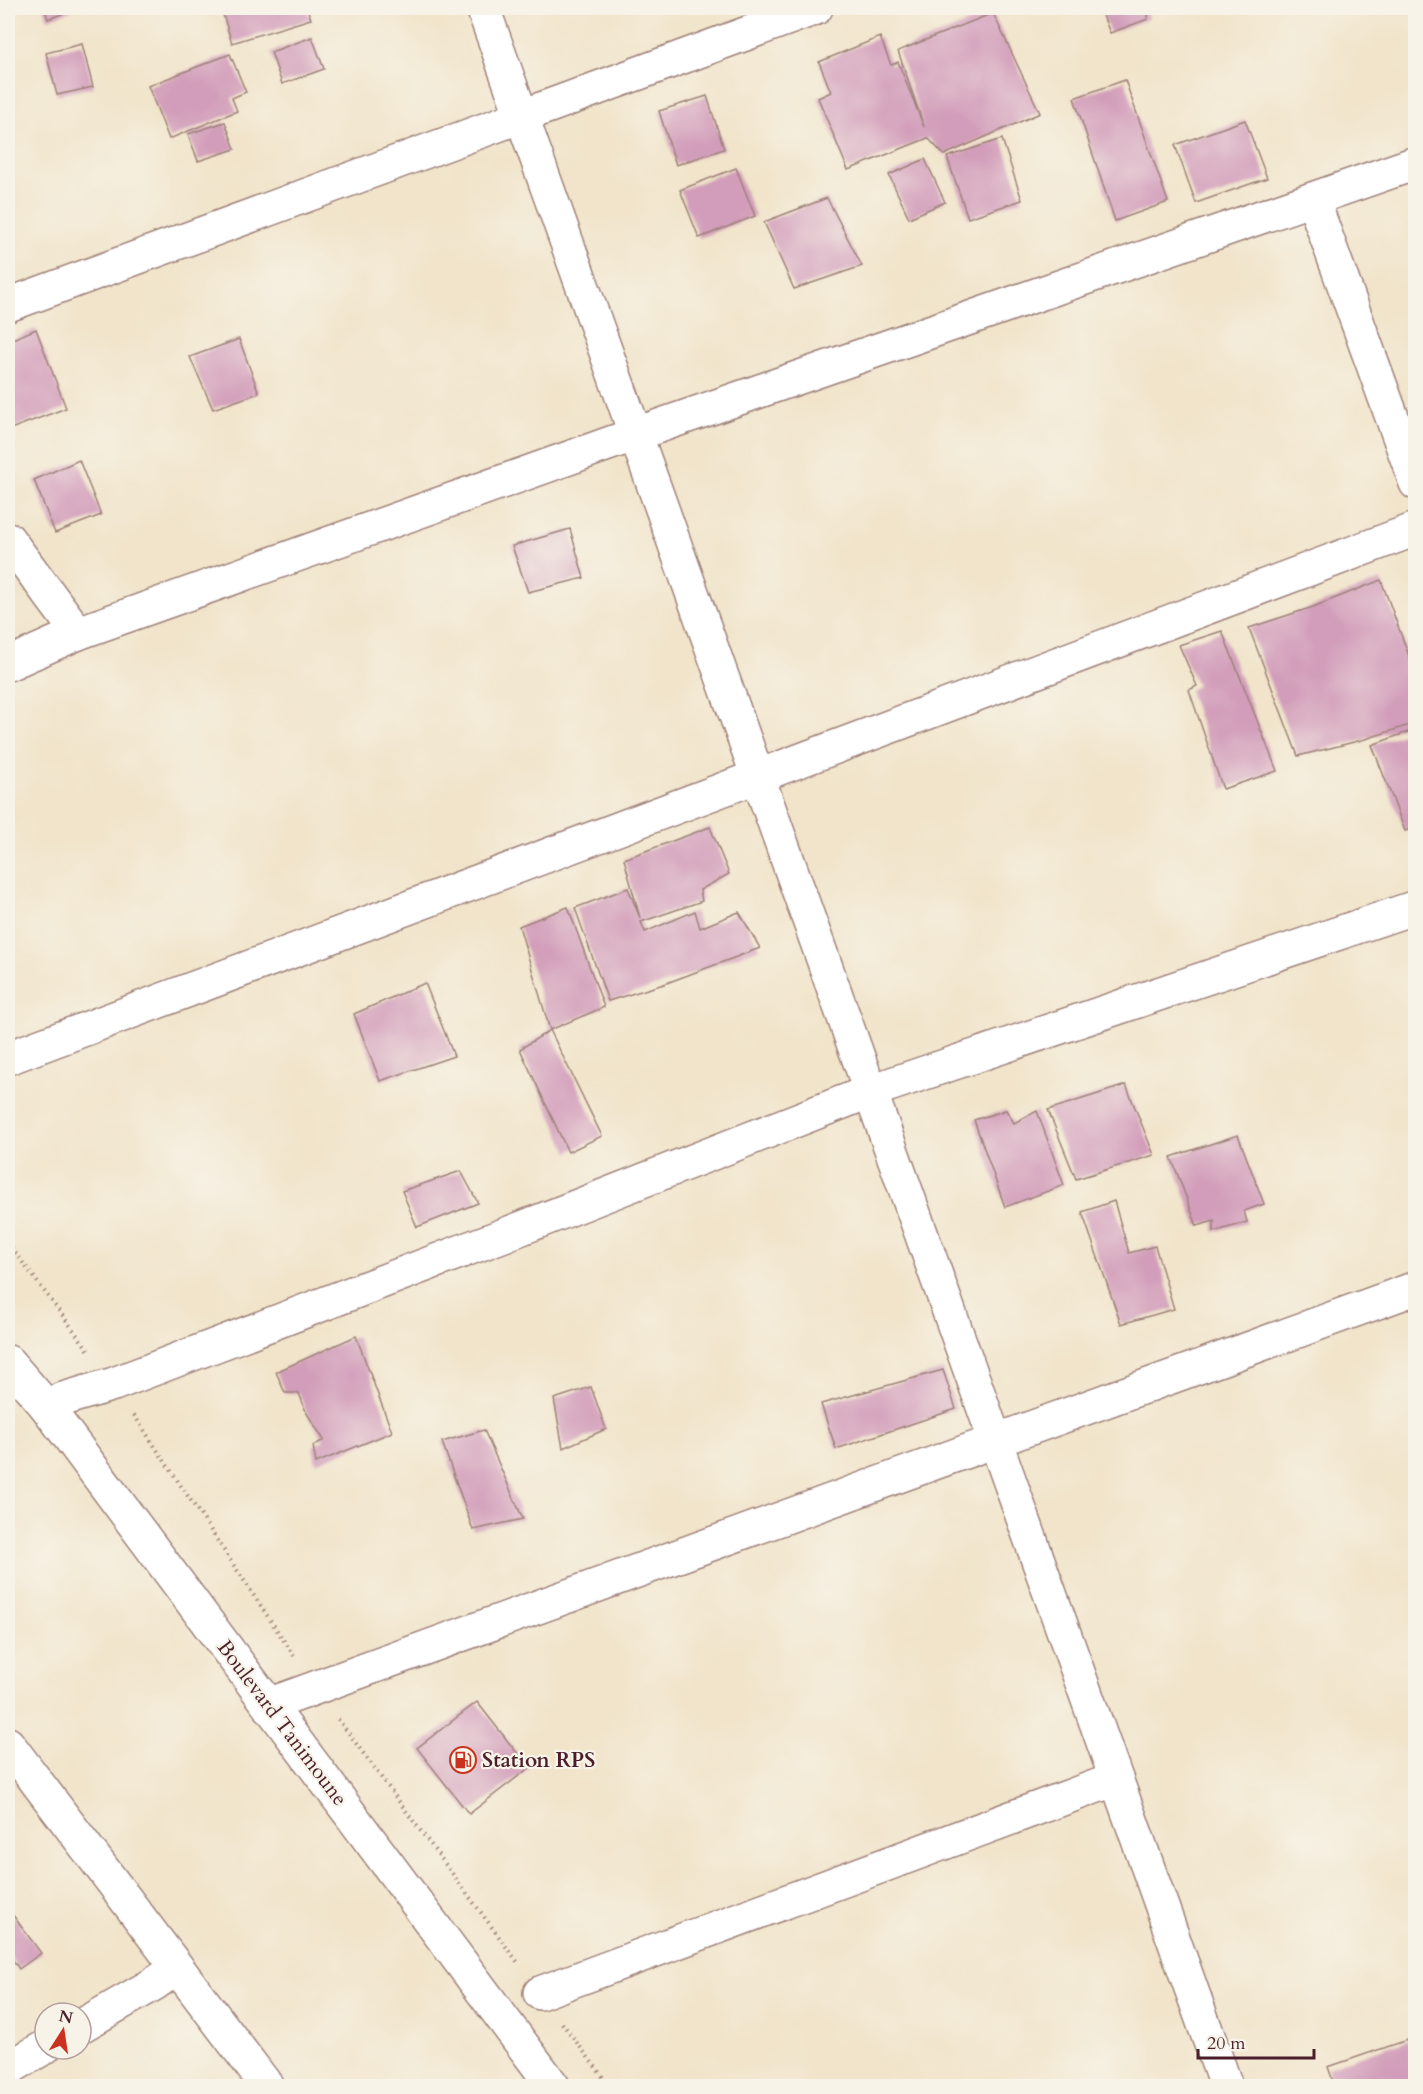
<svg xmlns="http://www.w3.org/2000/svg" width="1423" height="2094" font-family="Cardo,serif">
<rect width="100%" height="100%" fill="#f7f3e8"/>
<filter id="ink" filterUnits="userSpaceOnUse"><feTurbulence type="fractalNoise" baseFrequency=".0167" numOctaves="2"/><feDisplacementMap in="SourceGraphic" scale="12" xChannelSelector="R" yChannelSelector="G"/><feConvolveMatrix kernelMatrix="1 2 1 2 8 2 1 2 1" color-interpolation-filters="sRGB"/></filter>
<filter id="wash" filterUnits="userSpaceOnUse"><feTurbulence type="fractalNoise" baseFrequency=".008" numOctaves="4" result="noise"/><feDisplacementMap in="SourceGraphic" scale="24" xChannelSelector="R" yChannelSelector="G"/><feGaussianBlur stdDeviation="1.35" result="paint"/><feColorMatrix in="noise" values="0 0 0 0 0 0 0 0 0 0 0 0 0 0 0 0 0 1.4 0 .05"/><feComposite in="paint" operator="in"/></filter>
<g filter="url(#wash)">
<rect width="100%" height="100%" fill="#f1e4ca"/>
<g id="blocks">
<!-- building -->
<g fill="#d29dba">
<polygon points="44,8 72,8 73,10 48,19"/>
<polygon points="221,8 307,8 311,19 232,43"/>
<polygon points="1100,8 1148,8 1148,19 1110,33"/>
<polygon points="1385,8 1415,8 1403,12"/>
<polygon points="993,13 1040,113 944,155 928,138 848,170 818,98 831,92 819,62 880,37 891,65 898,62 924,127 898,51"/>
<polygon points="312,37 324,69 282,84 271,52"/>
<polygon points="82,44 93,87 57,95 46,53"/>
<polygon points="230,54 246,92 232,98 237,111 169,139 148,86"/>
<polygon points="1125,80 1168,202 1115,221 1074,98"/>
<polygon points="707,96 724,149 676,165 659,111"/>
<polygon points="1245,120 1267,178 1196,203 1175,145"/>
<polygon points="225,122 235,149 198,161 188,134"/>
<polygon points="1002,139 1022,200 968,218 947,157"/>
<polygon points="925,159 945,202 909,218 889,175"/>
<polygon points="736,168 755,216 699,238 680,190"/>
<polygon points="827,198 862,266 794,289 764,222"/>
<polygon points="36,329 66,408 8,430 8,341"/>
<polygon points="239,339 259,393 213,409 190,357"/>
<polygon points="79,460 101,515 55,533 34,480"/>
<polygon points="570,529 584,578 528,592 512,546"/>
<polygon points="1381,580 1416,675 1416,723 1362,740 1298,756 1249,628 1313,607"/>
<polygon points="1222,631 1277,771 1223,789 1189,690 1197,686 1179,645"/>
<polygon points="1416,729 1416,827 1405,831 1372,745"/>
<polygon points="710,827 729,874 700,890 702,901 641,922 645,932 695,911 700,928 739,912 760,948 664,984 608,1001 575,908 628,888 640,918 624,859"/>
<polygon points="568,907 604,1007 550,1030 519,926"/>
<polygon points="425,983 454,1056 380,1081 354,1014"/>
<polygon points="550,1030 602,1136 568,1152 520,1049"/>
<polygon points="1126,1085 1154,1155 1076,1179 1048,1110"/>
<polygon points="1006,1110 1014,1123 1037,1111 1064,1185 1005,1207 974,1120"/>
<polygon points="1238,1135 1264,1204 1244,1211 1247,1222 1214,1232 1214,1221 1197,1226 1171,1157"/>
<polygon points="461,1171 478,1203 417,1227 402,1191"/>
<polygon points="1114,1201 1129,1253 1155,1246 1174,1309 1121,1324 1082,1212"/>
<polygon points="356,1336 392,1432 316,1463 313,1446 324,1440 306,1412 299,1393 285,1393 276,1372"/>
<polygon points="943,1370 956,1409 836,1449 821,1404"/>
<polygon points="591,1387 606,1429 563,1448 554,1399"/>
<polygon points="484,1430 523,1519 473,1530 442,1442"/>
<polygon points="477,1702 529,1768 469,1814 417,1748"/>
<polygon points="12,1914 41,1953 19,1969 8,1953 8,1917"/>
<polygon points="1416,2037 1416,2086 1335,2086 1328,2067"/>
</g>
</g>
</g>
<g filter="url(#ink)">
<use href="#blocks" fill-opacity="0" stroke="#9e827a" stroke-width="1.5"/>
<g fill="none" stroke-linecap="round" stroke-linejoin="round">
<defs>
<g id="minor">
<polyline points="483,8 1226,2086"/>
<polyline points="1313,200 1416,483"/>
<polyline points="8,305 816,8"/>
<polyline points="8,539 78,633"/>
<polyline points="8,664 78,633 636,434 1416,163"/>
<polyline points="8,1058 1416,529"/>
<polyline points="46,1406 63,1399 114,1384 504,1235 871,1091 1416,907"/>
<polyline points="268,1705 1416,1288"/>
<polyline points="540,1993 1116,1779"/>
<polyline points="81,2026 154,1984 177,1968"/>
<polyline points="8,2069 45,2047"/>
</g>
<g id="major">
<polyline points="8,1362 46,1406 553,2086"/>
<polyline points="8,1744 267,2086"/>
</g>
</defs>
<!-- minor casing -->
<use href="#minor" stroke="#9e827a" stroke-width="36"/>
<!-- major casing -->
<use href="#major" stroke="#9e827a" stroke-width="36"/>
<!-- path -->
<g stroke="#9e827a" stroke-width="4" stroke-dasharray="1.5 4.5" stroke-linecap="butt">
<polyline points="8,1243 90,1352"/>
<polyline points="134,1415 294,1656"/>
<polyline points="338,1719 519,1964"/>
<polyline points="562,2023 610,2086"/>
</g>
<!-- minor -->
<use href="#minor" stroke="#fff" stroke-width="33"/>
<!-- major -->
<use href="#major" stroke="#fff" stroke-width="33"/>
</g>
</g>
<!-- icons -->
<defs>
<symbol id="fuel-ring" viewBox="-11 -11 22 22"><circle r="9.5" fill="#f7f3e8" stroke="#c8321e" stroke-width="1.5"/><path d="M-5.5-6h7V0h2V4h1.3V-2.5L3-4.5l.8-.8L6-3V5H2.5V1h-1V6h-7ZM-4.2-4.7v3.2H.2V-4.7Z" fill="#c8321e"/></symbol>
</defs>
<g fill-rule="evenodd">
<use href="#fuel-ring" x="448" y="1745" width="30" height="30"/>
</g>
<g text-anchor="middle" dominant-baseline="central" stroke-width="4.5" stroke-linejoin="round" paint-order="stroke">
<!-- street labels -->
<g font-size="21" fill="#4a1f2b" stroke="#f7f3e8">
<text transform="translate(282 1723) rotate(53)">Boulevard Tanimoune</text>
</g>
<!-- poi labels -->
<g font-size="21" font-weight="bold" fill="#4a1f2b" stroke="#f7f3e8" text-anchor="start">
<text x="482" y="1760">Station RPS</text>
</g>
</g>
<!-- margin -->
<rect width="1423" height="2094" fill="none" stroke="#f7f3e8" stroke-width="30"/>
<!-- north arrow -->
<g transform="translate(63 2031) rotate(12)"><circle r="28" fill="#f7f3e8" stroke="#b29e9c" stroke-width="1.5"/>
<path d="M0-4.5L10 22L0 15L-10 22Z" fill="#c8321e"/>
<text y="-9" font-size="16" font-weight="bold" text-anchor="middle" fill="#4a1f2b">N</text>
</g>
<!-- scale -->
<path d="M1198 2049v9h116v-9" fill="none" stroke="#4a1f2b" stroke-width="3"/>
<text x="1207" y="2049" font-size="18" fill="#4a1f2b" stroke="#f7f3e8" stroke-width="4.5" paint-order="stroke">20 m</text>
</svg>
